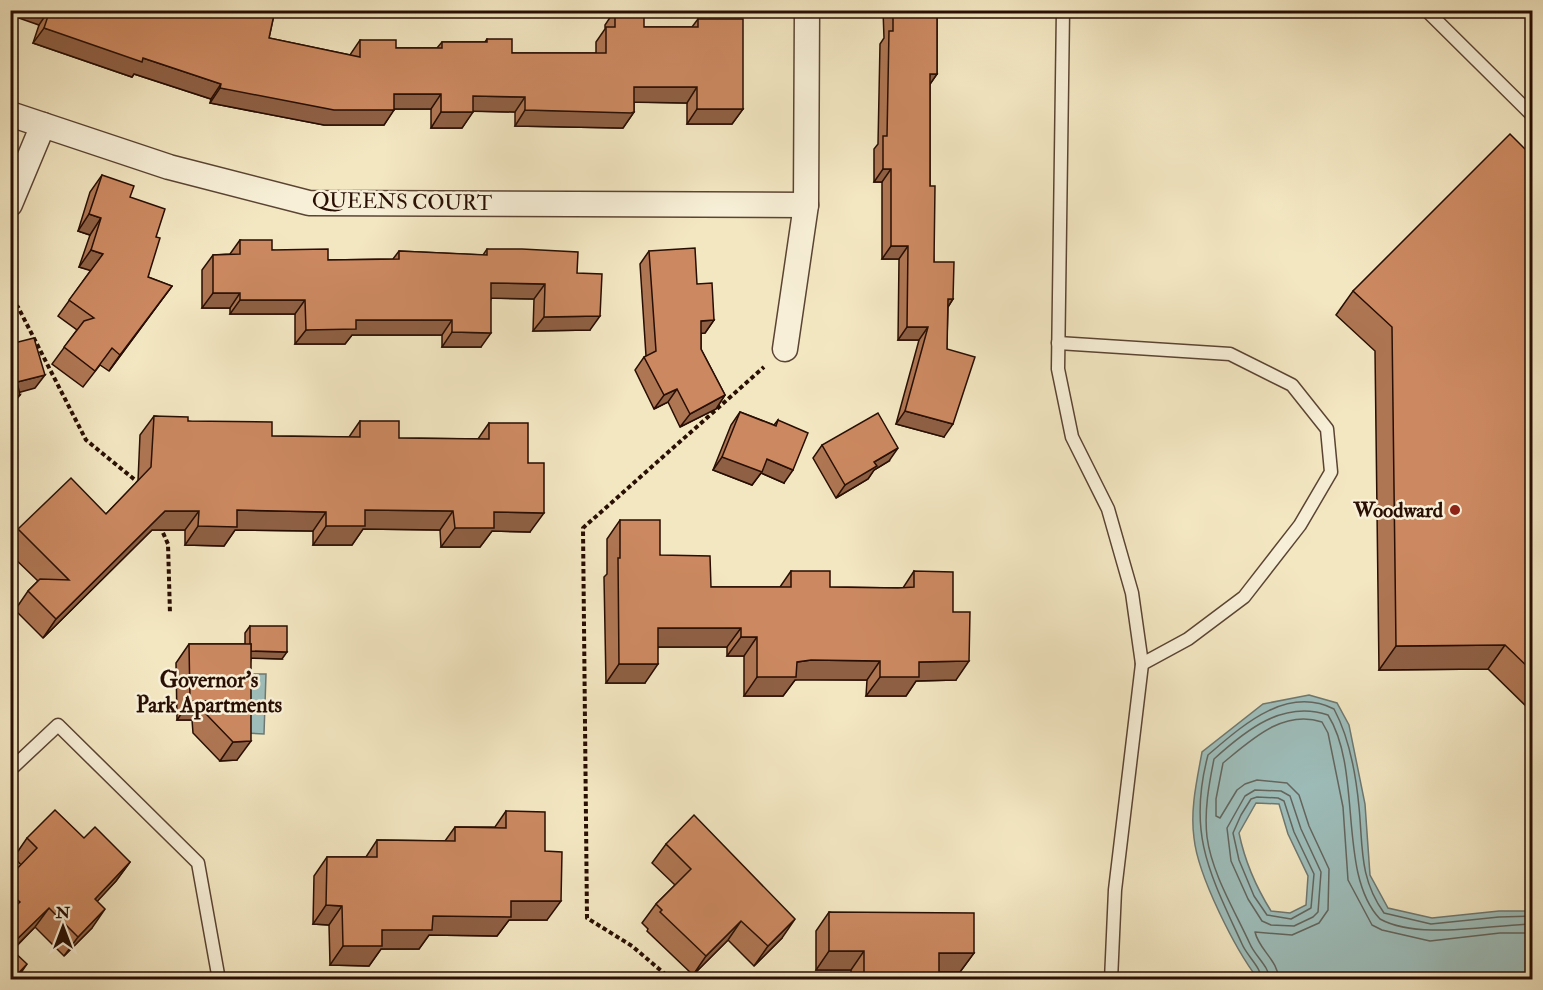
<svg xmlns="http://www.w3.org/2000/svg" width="1543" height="990" font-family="'IM FELL Double Pica',serif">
<rect width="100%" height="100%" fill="#f3e7c2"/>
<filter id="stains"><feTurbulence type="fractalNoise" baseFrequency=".00333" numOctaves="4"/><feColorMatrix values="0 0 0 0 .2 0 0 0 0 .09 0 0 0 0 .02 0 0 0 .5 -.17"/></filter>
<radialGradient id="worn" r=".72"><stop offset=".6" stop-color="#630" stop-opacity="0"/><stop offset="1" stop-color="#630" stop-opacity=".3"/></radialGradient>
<!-- water -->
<g fill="#9ebebb" stroke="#6f7871" stroke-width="1.5" fill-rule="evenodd">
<polygon points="244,674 266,674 264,734 244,733"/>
<path d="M1309,695l28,8 12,22 16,79 5,71 18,33 44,10 67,-7h33v68h-274c-23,-30 -60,-103 -64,-141 -4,-29 3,-58 8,-86l61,-48zM1256,803l23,1 9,30 20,42 -2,29 -16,8 -19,-2c-15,-24 -26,-49 -32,-78z"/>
</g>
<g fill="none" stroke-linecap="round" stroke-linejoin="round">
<!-- shore -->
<g stroke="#63665f" stroke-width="1.5">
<polygon points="1255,790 1281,791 1290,796 1301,829 1321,872 1318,912 1313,917 1294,926 1271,925 1262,921 1248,899 1231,861 1227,828 1245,796"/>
<polygon points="1257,797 1278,798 1284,801 1294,832 1314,874 1311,908 1291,919 1267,915 1254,896 1239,860 1233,833 1241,815 1251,799"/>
<path d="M1262,980c-1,-13 -15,-24 -20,-36 -32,-70 -55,-110 -34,-189 34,-29 78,-70 126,-46 15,28 22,66 25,98 4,40 0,71 25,106l47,11 68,-7 33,-1"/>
<path d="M1270,980c-1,-14 -15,-24 -20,-36 -15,-33 -38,-70 -43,-107 -3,-26 2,-53 7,-78 32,-29 69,-59 114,-44 35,56 9,159 52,204 38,21 108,6 152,5"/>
<path d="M1279,980c-1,-20 -20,-30 -24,-48l37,3 27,-12 9,-13 1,-41 -20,-43 -10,-31 -12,-12 -30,-3 -12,4 -8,6 -17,28 -4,-2v-17l7,-36c28,-23 60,-54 99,-41l6,11 15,74 5,73 24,45 10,5 48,11 70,-8h32"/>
</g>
<defs>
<g id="lane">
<polyline points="1063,10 1058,369 1072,437 1108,509 1132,593 1142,664 1115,890 1111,980"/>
<polyline points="1426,10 1532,115"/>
<polyline points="1058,343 1230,354 1292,385 1327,429 1331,472 1300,525 1244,597 1188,639 1142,664"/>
<polyline points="10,770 58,725 198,863 219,980"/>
</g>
<g id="street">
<polyline points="10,114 169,167 309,203 806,205"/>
<polyline points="10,204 43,125"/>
<polyline points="785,349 806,205 807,10"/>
</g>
</defs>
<!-- lane casing -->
<use href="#lane" stroke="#5b4433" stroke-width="15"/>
<!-- street casing -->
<use href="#street" stroke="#5b4433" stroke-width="27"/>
<!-- path -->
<g stroke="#280e03" stroke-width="4" stroke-dasharray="4.5 3" stroke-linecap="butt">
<polyline points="10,300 18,307 86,440 140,484"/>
<polyline points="160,526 168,544 170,614"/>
<polyline points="672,980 632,946 587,918 583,528 764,367"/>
</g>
<!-- lane -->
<use href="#lane" stroke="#f7efd7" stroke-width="12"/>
<!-- street -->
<use href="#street" stroke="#f7efd7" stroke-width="24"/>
</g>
<!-- wall -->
<g fill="#af7653" stroke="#280e03" stroke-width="1.5">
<polygon points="10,10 275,10 269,38 350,55 360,40 396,48 437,48 442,42 485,42 487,39 512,53 596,53 596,42 605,29 605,25 615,10 644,27 692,27 698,19 743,109 732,124 687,124 687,103 634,102 634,112 623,128 620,128 515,126 515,112 473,111 462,128 431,128 431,109 394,109 384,125 324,125 210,103 211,99 134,74 132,77 33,43 39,25"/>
<polygon points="883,10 937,10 937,74 930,84 930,186 934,262 953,299 948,307 944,437 896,424 919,340 898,340 899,259 882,259 882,182 874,182 874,149 878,144 880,44 884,38"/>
<polygon points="1533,157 1533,713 1488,669 1379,670 1375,351 1336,315 1353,291"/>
<polygon points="102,175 130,197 156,237 148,277 172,286 109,371 100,365 83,387 52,364 77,330 58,316 91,270 79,267 90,235 78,231 90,192"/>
<polygon points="240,240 272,250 328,260 393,259 399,251 483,255 487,249 577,273 590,330 533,331 534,299 491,298 481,347 442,347 442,335 352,335 345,344 295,344 295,314 230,314 230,308 202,308 202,270 213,255 230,254"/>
<polygon points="649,251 697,284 714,320 705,333 701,333 701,349 725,395 716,409 680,427 668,402 654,409 635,370 644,357 646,356 640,264"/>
<polygon points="740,412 774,425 778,420 784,483 761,473 752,485 713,470 731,425"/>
<polygon points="154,416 188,421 272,436 349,437 360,421 399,438 478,439 489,423 528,463 530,532 492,531 480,547 441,547 440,530 363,529 352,545 313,545 313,531 235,530 224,546 185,545 185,530 152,530 43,638 15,610 28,591 38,581 10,554 10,541 18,529 106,514 138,481 140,435"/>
<polygon points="822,445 889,461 874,470 868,479 836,498 813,458"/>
<polygon points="620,520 660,555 711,587 780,587 791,571 830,587 903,588 914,571 953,612 956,680 916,681 906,696 866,696 867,680 798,679 795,680 783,696 744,696 744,656 727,656 727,647 658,647 645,683 606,683 604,577 607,574 607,539"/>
<polygon points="250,626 282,659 251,658 237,760 220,761 193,733 192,720 177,720 176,663 189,644 245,644 245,633"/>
<polygon points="506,811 545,851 547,920 509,920 497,936 429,935 419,949 381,949 369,966 330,965 329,925 313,924 314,876 327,857 366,857 377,840 445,841 455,827 495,827"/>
<polygon points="27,838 84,838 130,862 116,881 97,901 92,928 64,956 35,927 13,950 10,980 10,876 21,865 14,857"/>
<polygon points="666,844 782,938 754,966 728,940 693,975 647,931 648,929 642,923 656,904 675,885 652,863"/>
<polygon points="829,912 974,953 960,972 939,972 939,980 851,980 851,970 816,970 816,931"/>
</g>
<!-- shaded-wall -->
<g fill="#8f6044" stroke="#280e03" stroke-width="1.5">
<polygon points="10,10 49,10 39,25 10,15"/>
<polygon points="44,28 143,58 221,84 211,99 134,74 132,77 33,43"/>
<polygon points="930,74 937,74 928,87"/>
<polygon points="634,87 697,87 687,103 623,102"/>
<polygon points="220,88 394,110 384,125 324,125 210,103"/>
<polygon points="394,94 441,94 431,109 384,109"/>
<polygon points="473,96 525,97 515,112 462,111"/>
<polygon points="697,109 743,109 732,124 687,124"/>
<polygon points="525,110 634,112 623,128 620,128 515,126"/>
<polygon points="441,112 473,112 462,128 431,128"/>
<polygon points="883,169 891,169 882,182 874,182"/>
<polygon points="89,214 101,218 90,235 78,231"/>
<polygon points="891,246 908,246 899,259 882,259"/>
<polygon points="91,250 103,254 92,271 79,267"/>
<polygon points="491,283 545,284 534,299 481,298"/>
<polygon points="172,286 160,302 109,371 120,355"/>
<polygon points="213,293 240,293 230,308 202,308"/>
<polygon points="948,299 953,299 944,313"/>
<polygon points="240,300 305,300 295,314 230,314"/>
<polygon points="600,316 590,330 533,331 544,317"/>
<polygon points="356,320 452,320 442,335 352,335 345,344 295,344 306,330"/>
<polygon points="714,320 705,333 692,334 701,321"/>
<polygon points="907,327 928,327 919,340 898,340"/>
<polygon points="452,332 491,333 481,347 442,347"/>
<polygon points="45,375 35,388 10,395 17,382"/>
<polygon points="677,389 668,402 654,409 664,395"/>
<polygon points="20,395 10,408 10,398"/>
<polygon points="725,395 716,409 680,427 690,414"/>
<polygon points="905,411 953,424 944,437 896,424"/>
<polygon points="898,448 889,461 874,470 868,479 836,498 845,485 874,462"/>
<polygon points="722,457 767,459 793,470 784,483 761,473 752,485 713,470"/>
<polygon points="237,510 326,512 313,531 235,530 224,546 185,545 198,526"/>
<polygon points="365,510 453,511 440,530 363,529 352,545 313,545 326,526"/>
<polygon points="165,511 199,511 185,530 152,530 43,638 56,619"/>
<polygon points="494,512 544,513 530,532 492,531 480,547 441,547 455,528"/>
<polygon points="658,628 741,628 727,647 645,647"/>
<polygon points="741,637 757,637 744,656 727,656"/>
<polygon points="1505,645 1488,669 1379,670 1396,646"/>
<polygon points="249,651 287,652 282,659 245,658"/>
<polygon points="811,660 880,661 867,680 795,680 783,696 744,696 757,677 797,662"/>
<polygon points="969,661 956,680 916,681 906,696 866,696 880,677 919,662"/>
<polygon points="619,664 658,664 645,683 606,683"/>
<polygon points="190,701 206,701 192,720 177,720"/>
<polygon points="251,741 237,760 220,761 233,742"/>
<polygon points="130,862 116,881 82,918 95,899"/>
<polygon points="511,901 561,901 547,920 509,920 497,936 429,935 419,949 381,949 369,966 330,965 343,946 382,930 433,916"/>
<polygon points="326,905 342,906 329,925 313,924"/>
<polygon points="49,908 35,927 10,952 10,946"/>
<polygon points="105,909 92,928 64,956 78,937"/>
<polygon points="795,919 782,938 754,966 768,946"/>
<polygon points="741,921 728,940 693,975 706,956"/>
<polygon points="829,951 864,951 851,970 816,970"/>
<polygon points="939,953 974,953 960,972 925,972"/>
<polygon points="27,964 16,980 12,980"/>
</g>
<!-- building -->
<g fill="#cc8961" stroke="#280e03" stroke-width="1.5">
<polygon points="50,10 275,10 269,38 360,57 360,40 396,40 396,48 442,48 442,42 487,42 487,39 512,39 512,53 606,53 606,27 615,27 615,10 644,11 644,27 698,27 698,19 743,19 743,109 697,109 697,87 634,87 634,112 631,113 525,110 525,97 473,96 473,112 441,112 441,94 394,94 394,110 334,110 220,88 221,84 143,58 142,62 44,28"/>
<polygon points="893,10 937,10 937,74 930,74 930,186 935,186 934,262 954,262 953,299 948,299 947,349 975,357 953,424 905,411 928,327 907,327 908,246 891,246 891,169 883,169 883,136 887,136 889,31 893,31"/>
<polygon points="1510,134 1533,157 1533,672 1505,645 1396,646 1392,327 1353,291"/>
<polygon points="102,175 134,186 130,197 165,209 156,237 160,238 148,277 172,286 120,355 112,348 95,371 64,347 84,321 94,318 69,300 103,254 91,250 101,218 89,214"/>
<polygon points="240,240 272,240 272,250 328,249 328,260 399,259 399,251 487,255 487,249 522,249 578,252 577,273 602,274 600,316 544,317 545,284 491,283 491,333 452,332 452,320 356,320 356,329 306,330 305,300 240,300 240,293 213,293 213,255 240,254"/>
<polygon points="695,248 697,284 712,283 714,320 701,321 701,349 725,395 690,414 677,389 664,395 644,357 656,351 649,251"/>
<polygon points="34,338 45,375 17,382 20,395 10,398 10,344"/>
<polygon points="740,412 776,426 778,420 808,433 793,470 767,459 762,472 722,457"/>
<polygon points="878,413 898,448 874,462 877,466 845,485 822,445"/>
<polygon points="154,416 188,417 188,421 272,422 272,436 360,437 360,421 399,421 399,438 489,439 489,423 528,423 528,463 544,463 544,513 494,512 494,528 455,528 453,511 365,510 365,526 326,526 326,512 237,510 237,527 198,526 199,511 165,511 56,619 28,591 40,579 69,580 18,529 71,478 106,514 151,467"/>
<polygon points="620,520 660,520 660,555 710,556 711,587 791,587 791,571 830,571 830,587 898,588 914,587 914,571 953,572 953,612 970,612 969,661 919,662 919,677 880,677 880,661 811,660 797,662 796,677 757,677 757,637 741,637 741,628 658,628 658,664 619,664 618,558 620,558"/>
<polygon points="250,626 287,626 287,652 251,651 251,644 250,644"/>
<polygon points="189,644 251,644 251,741 233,742 206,714 206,701 190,701"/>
<polygon points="55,810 84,838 95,827 130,862 95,899 105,909 78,937 49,908 10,946 10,911 20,902 10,893 10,876 37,848 27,838"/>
<polygon points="506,811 545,812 545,851 562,852 561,901 511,901 511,917 433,916 432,930 382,930 382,946 343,946 342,906 326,905 327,857 377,857 377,840 455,841 455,827 506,828"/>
<polygon points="694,815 795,919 768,946 741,921 706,956 660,912 662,910 656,904 691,869 666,844"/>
<polygon points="829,912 974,913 974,953 939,953 939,980 864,980 864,951 829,951"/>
<polygon points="10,948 27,964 12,980 10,980"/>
</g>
<!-- markers -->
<circle fill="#8f2418" stroke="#f7efd7" stroke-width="2" cx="1455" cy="510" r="6"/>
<g text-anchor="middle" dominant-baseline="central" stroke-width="5" stroke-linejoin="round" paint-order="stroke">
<!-- street labels -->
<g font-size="21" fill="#280e03" stroke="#f7efd7">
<text transform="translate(402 202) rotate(1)">QUEENS COURT</text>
</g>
<!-- poi labels -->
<g font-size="21" font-weight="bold" fill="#280e03" stroke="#f7efd7" text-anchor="end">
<text x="1443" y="510">Woodward</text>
</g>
<!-- neighbourhood labels -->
<g font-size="22" font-weight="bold" fill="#280e03" stroke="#f7efd7">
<text x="209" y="680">Governor's<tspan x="209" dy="25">Park Apartments</tspan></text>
</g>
</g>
<!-- margin -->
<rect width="1543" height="990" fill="none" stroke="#f3e7c2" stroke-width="36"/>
<rect x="12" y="12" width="1519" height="966" fill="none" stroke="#280e03" stroke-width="3"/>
<rect x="18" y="18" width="1507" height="954" fill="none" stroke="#280e03" stroke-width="1.5"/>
<!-- north arrow -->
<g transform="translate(63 927)" stroke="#f7efd7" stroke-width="4.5" paint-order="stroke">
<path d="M0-4.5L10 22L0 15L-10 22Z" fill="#280e03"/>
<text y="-9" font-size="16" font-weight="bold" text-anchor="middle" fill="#280e03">N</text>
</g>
<rect width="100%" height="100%" filter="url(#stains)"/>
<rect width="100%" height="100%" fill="url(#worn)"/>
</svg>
